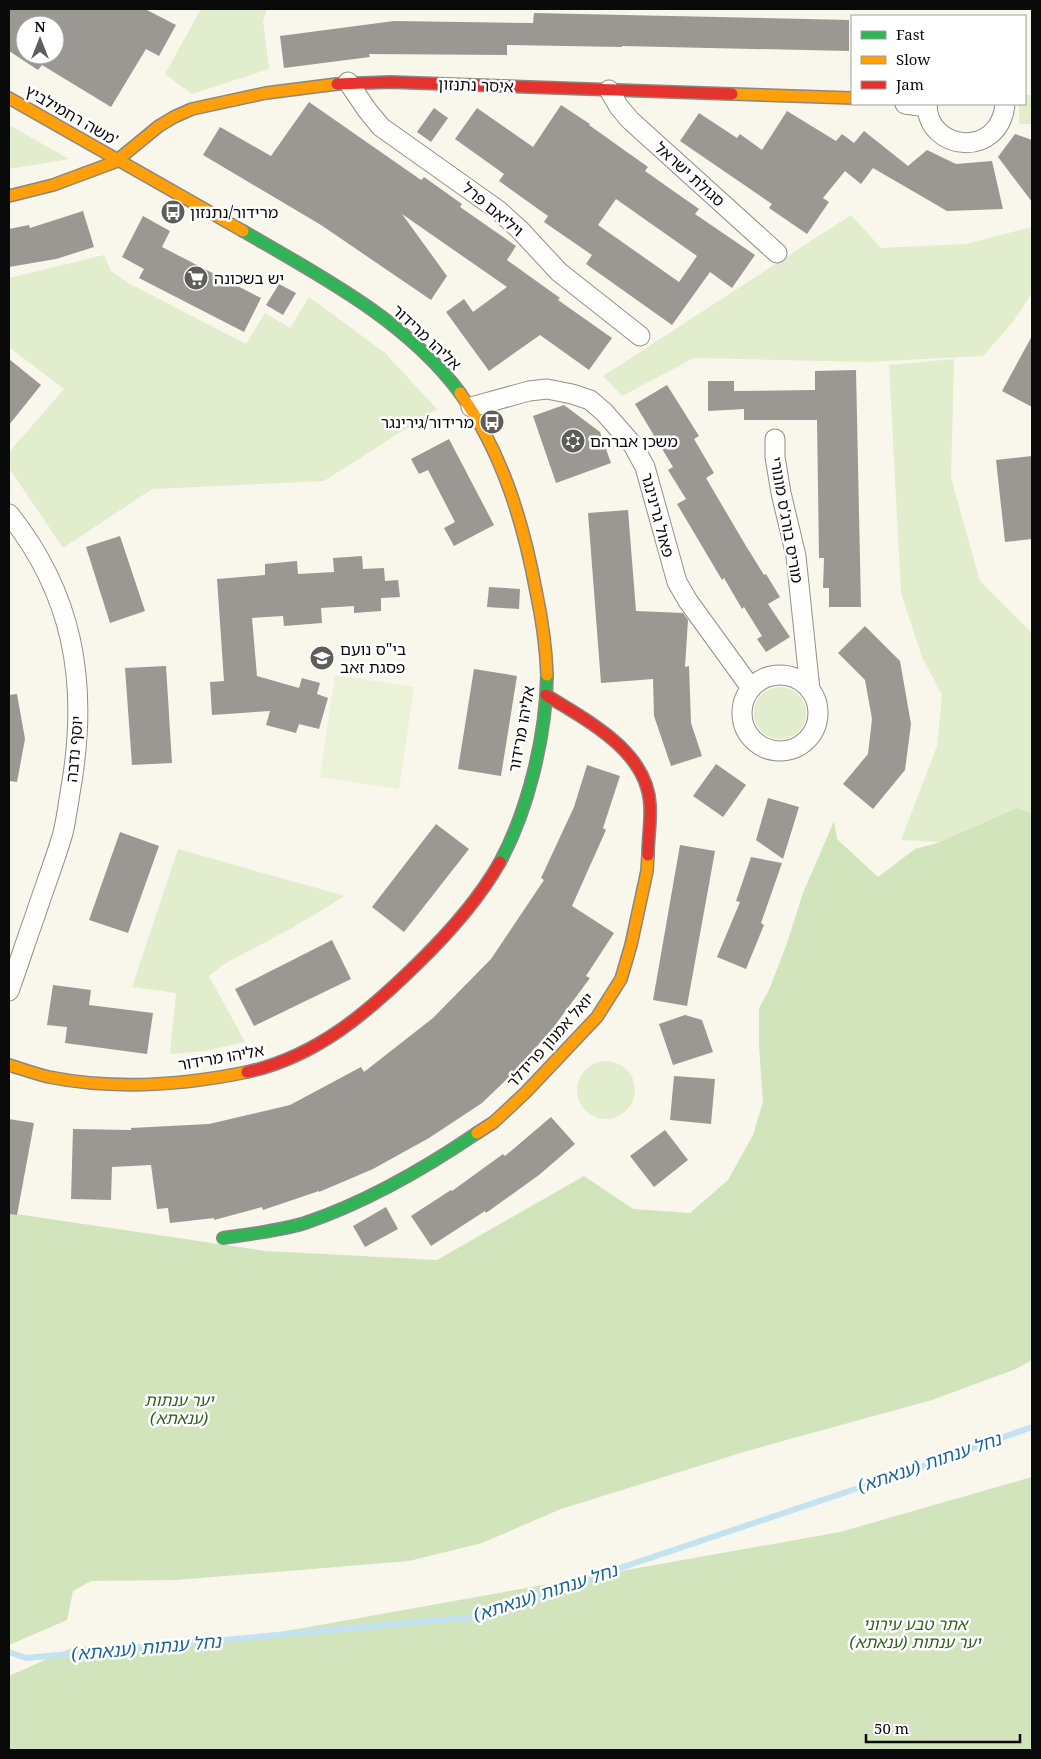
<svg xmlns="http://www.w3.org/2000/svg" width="1041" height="1759" font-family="'Noto Serif','Noto Sans Hebrew',serif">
<rect width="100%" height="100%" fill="#f9f6ec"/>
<!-- green -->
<g fill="#e2edcd">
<polygon points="201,9 267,9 263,21 269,69 192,94 165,74"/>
<polygon points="1025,95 1032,95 1032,124 1019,124 1019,104 1025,104"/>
<polygon points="9,125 69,159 9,169"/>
<polygon points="851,215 881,248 966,244 1032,227 1032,293 1013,322 983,356 868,362 694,358 622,396 603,376"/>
<polygon points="104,255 111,271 132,285 246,344 265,313 290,328 309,297 384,352 437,409 324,481 152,489 63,548 9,468 9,452 64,389 9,347 9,278"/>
<polygon points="954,359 951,478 980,581 1032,633 1032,847 901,840 937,746 942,695 922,657 901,593 889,365"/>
<circle cx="780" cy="713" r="26"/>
<polygon points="178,849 345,896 292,928 224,964 209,976 245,1042 205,1051 170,1054 176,993 132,987"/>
<circle cx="606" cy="1090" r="29"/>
</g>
<!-- forest -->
<g fill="#d2e4bb">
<polygon points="1017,808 1032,814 1032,1360 1016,1369 932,1400 747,1451 561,1509 482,1543 409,1561 176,1580 91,1581 73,1591 67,1620 9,1645 9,1213 266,1251 437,1260 584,1176 633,1209 690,1213 728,1180 753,1135 763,1102 759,1046 759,1008 769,990 786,946 803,893 834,821 837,839 878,877 915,849 938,843"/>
<polygon points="1032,1477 1032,1750 9,1750 9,1676 74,1647 230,1641 840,1532"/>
</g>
<!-- pitch -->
<polygon fill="#ecf2d7" points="335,675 414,687 399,789 320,777"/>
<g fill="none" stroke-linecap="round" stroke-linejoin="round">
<!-- stream -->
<polyline stroke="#c4e3f2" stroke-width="6" points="9,1652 26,1658 474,1617 903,1473 1032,1427"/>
</g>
<!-- building -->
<g fill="#9b9893" fill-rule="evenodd">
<path d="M9,9h136l31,16 -17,31 -13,-7 -35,58 -69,-42 -4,5 -29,-19zM25,25h30v30h-30z"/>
<polygon points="534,13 849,20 849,51 622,46 622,47 507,45 507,55 369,54 370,57 284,68 280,36 394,21 533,23"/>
<polygon points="309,102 421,180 424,177 462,204 460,207 516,246 507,260 560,298 558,300 612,338 589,370 540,335 489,371 446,312 464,299 473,312 507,287 402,214 447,276 431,300 321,225 203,155 220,127 271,156"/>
<path d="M561,105l29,19 -1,1 59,42 -3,4 54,38 -4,5 60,41 -23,33 -22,-16 -38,53 -86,-61 6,-9 -48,-33 4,-6 -49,-35 5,-7 -49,-35 22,-31 56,39zM616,199l81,57 -18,26 -81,-57z"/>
<polygon points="434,108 448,118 431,142 417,132"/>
<polygon points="787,111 836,141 842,134 854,143 864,131 908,166 927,150 956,164 992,161 1003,209 947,211 873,168 861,184 845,171 823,198 829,202 807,234 769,208 772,204 680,141 699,113 737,138 740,134 762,150"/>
<polygon points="1015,134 1032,140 1032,202 998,157"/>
<polygon points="83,211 94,247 56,259 9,267 9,229 29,225 30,228"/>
<polygon points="143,216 170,231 162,247 261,298 244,332 139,278 144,269 122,257"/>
<polygon points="279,284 296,293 283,315 266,305"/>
<polygon points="1032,336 1032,407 1002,391"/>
<polygon points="9,359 41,385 9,425"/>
<polygon points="856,370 861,607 829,607 829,588 823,588 824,558 819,558 817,420 744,420 744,409 708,411 708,381 734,381 734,391 815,390 815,371"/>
<polygon points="667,385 699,436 694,439 714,473 706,478 746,546 764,575 766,574 780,597 768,604 790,637 766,652 757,639 762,636 744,607 742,609 724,578 722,580 677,504 686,499 668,470 673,467 635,404"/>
<polygon points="564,405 600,432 611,463 556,483 533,416"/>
<polygon points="449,439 494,525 454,546 444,528 455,522 428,470 419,474 411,459"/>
<polygon points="1032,456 1032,539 1005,542 996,460"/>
<polygon points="628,510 636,611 683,613 688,620 685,667 689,666 691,723 702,756 671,766 654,716 653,679 601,683 588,513"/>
<polygon points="120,536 145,611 110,623 86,547"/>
<polygon points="362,556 363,569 384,568 385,581 398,580 400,597 381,598 381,611 354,613 354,606 321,608 322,623 284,626 283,616 252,618 257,676 299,688 302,678 320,683 317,694 328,698 319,729 299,724 296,733 266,725 270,711 212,715 210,682 224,681 217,579 265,575 265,564 297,561 298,574 334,572 333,558"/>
<polygon points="489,587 520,589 519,609 487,607"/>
<polygon points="865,626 900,661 911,724 905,770 873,809 843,784 868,754 872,719 865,680 838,653"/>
<polygon points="166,666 172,763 132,765 125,668"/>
<polygon points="474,669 517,676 501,776 458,769"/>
<polygon points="17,694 25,739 17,782 9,781 9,695"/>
<polygon points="716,764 746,785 723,817 693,796"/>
<polygon points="587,765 620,776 603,828 606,830 572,906 614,933 586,976 590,978 550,1032 506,1080 482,1103 429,1138 373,1169 319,1192 319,1191 263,1210 262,1207 214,1220 214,1218 170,1223 168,1208 157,1209 151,1165 112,1167 111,1200 71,1199 73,1129 131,1130 131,1128 209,1124 290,1105 361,1067 364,1072 433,1018 491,959 544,880 541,878 574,807"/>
<polygon points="768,798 799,807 783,859 756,840"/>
<polygon points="436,824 469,849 404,932 372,907"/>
<polygon points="120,832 159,846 128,933 89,920"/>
<polygon points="680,845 715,851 687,1006 653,1000"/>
<polygon points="751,857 782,863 761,923 764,925 746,969 717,957 740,902 736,901"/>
<polygon points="332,940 351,979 254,1026 235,989"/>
<polygon points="53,985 91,990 89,1005 153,1013 147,1054 65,1043 67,1027 47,1025"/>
<polygon points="685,1015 702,1020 713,1052 673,1065 659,1024"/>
<polygon points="674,1076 715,1079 711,1124 670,1120"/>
<polygon points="551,1117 575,1144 539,1175 486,1213 485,1211 431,1246 411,1216 451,1190 452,1191 503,1154 505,1156"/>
<polygon points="9,1119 34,1123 17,1215 9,1214"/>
<polygon points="665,1130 688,1160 654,1187 630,1156"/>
<polygon points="386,1207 398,1229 365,1247 353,1226"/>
</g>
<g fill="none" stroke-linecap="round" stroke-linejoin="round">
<defs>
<g id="street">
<polyline points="348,82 367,110 381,127 498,210 520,230 559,272 640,336"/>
<polyline points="609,90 619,107 630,120 777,253"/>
<polyline points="905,104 927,107"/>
<path d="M927,104c0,48 73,55 78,0"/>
<polyline points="471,407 529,391 547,389 572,394 590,400 604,412 633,445 645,467 677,582 688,601 751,688"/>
<polyline points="775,439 775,457 781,493 796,556 810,690"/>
<path d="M9,514c64,80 79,167 63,267 -3,17 -5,35 -9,52 -8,28 -19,55 -28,83 -9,25 -17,50 -26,75"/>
<circle cx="780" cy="713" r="38"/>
</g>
<g id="fast">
<path d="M243,231c76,44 164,90 217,162"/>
<path d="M500,862c29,-54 46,-127 47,-187"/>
<path d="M223,1238c27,-4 56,-7 82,-15 62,-21 119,-54 172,-90"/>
</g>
<g id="slow">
<polyline points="732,94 852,98"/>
<polyline points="9,98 243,231"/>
<polyline points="9,196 53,185 115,162 159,126 174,117 192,109 266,93 337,84"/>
<path d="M460,393c42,59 63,128 76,198 6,28 10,55 11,84"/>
<path d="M9,1065c13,4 27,9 40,12 65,13 135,8 198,-5"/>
<polyline points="477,1133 494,1122 526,1092 597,1017 621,979 631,945 647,871 648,855"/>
</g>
<g id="jam">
<polyline points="337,84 390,82 732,94"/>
<path d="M546,695c41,26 101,55 104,110 1,17 -2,34 -2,50"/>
<path d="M247,1072c69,-15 120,-59 169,-107 32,-31 62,-64 84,-103"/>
</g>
</defs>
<!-- street casing -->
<use href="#street" stroke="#92908c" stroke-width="21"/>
<!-- fast casing -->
<use href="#fast" stroke="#888782" stroke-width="14"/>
<!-- slow casing -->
<use href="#slow" stroke="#888782" stroke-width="14"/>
<!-- jam casing -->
<use href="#jam" stroke="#888782" stroke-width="14"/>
<!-- street -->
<use href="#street" stroke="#fefefc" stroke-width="19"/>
<!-- fast -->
<use href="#fast" stroke="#30b455" stroke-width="11"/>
<!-- slow -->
<use href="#slow" stroke="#ff9f0a" stroke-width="11"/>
<!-- jam -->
<use href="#jam" stroke="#e5322d" stroke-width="11"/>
</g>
<!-- icons -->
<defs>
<symbol id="bus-disc" viewBox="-11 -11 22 22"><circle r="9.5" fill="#5e5d59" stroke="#fff"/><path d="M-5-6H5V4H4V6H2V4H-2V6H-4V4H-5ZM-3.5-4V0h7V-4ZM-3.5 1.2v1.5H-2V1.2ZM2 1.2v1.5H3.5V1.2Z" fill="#fff"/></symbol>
<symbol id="supermarket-disc" viewBox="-11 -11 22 22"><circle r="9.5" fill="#5e5d59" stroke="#fff"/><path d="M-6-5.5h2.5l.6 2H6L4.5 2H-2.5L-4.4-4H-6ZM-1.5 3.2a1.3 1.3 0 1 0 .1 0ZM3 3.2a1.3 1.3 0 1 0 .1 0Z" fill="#fff"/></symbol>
<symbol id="synagogue-disc" viewBox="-11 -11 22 22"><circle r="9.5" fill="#5e5d59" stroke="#fff"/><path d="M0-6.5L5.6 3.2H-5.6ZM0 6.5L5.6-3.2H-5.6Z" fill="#fff"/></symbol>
<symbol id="school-disc" viewBox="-11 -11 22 22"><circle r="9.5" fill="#5e5d59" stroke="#fff"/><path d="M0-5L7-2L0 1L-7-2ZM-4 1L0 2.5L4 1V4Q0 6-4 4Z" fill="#fff"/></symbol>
</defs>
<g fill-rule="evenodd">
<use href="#bus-disc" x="159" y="198" width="28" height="28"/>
<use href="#supermarket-disc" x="182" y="264" width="28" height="28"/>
<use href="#bus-disc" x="478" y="408" width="28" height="28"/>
<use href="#synagogue-disc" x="559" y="427" width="28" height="28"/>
<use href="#school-disc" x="308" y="644" width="28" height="28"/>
</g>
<g text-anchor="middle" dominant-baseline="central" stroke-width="5" stroke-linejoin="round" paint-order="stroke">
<!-- street labels -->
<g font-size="16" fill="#0a0a0a" stroke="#fff">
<text transform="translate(476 85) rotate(2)">איסר נתנזון</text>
<text transform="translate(72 115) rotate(30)">משה רחמילביץ'</text>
<text transform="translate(690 174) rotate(42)">סגולת ישראל</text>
<text transform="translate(493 209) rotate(40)">ויליאם פרל</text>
<text transform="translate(427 337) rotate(43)">אליהו מרידור</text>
<text transform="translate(658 515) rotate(75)">פאול גרינינגר</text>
<text transform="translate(787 520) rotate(80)">מוריס בורג'ס מונורי</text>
<text transform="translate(521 729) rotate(-80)">אליהו מרידור</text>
<text transform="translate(74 749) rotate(-85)">יוסף נדבה</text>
<text transform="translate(550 1040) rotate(-48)">יואל אמנון פרידלר</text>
<text transform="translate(221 1057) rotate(-10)">אליהו מרידור</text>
</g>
<!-- poi labels -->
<g font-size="16" fill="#0a0a0a" stroke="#fff" text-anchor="start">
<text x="190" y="212">מרידור/נתנזון</text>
<text x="214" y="278">יש בשכונה</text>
<text x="474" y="422" text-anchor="end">מרידור/גירינגר</text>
<text x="590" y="441">משכן אברהם</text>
<text x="340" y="649">בי"ס נועם<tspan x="340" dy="18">פסגת זאב</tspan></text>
</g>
<!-- park labels -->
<g font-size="16" font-style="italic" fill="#2d5e1d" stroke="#fff">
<text x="179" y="1400">יער ענתות<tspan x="179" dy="18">(ענאתא)</tspan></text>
<text x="915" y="1624">אתר טבע עירוני<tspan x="915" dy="18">יער ענתות (ענאתא)</tspan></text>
</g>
<!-- water labels -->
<g font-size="18" font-style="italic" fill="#196396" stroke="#fff">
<text transform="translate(929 1462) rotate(-19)">נחל ענתות (ענאתא)</text>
<text transform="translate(545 1592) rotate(-18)">נחל ענתות (ענאתא)</text>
<text transform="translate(146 1647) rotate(-5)">נחל ענתות (ענאתא)</text>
</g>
</g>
<!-- border -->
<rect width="1041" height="1759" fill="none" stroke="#0a0a0a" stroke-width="20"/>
<!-- legend -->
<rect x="851" y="15" width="175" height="90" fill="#ffffff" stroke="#9d9d9d"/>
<rect x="861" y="31" width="25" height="8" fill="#30b455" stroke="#9d9d9d"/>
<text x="896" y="40" font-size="15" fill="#0a0a0a">Fast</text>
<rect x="861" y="56" width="25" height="8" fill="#ff9f0a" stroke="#9d9d9d"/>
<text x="896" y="65" font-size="15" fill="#0a0a0a">Slow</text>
<rect x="861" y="81" width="25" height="8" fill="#e5322d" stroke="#9d9d9d"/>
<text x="896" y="90" font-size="15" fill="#0a0a0a">Jam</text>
<!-- north arrow -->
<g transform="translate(40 40)"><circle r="24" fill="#ffffff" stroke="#9d9d9d"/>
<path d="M0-4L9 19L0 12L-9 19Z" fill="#5e5d59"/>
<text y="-8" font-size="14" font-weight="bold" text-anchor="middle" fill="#0a0a0a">N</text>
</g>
<!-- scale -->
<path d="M866 1734v8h154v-8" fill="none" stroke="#0a0a0a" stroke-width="2.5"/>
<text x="874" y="1734" font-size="15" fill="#0a0a0a" stroke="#ffffff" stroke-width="4" paint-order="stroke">50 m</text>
</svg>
